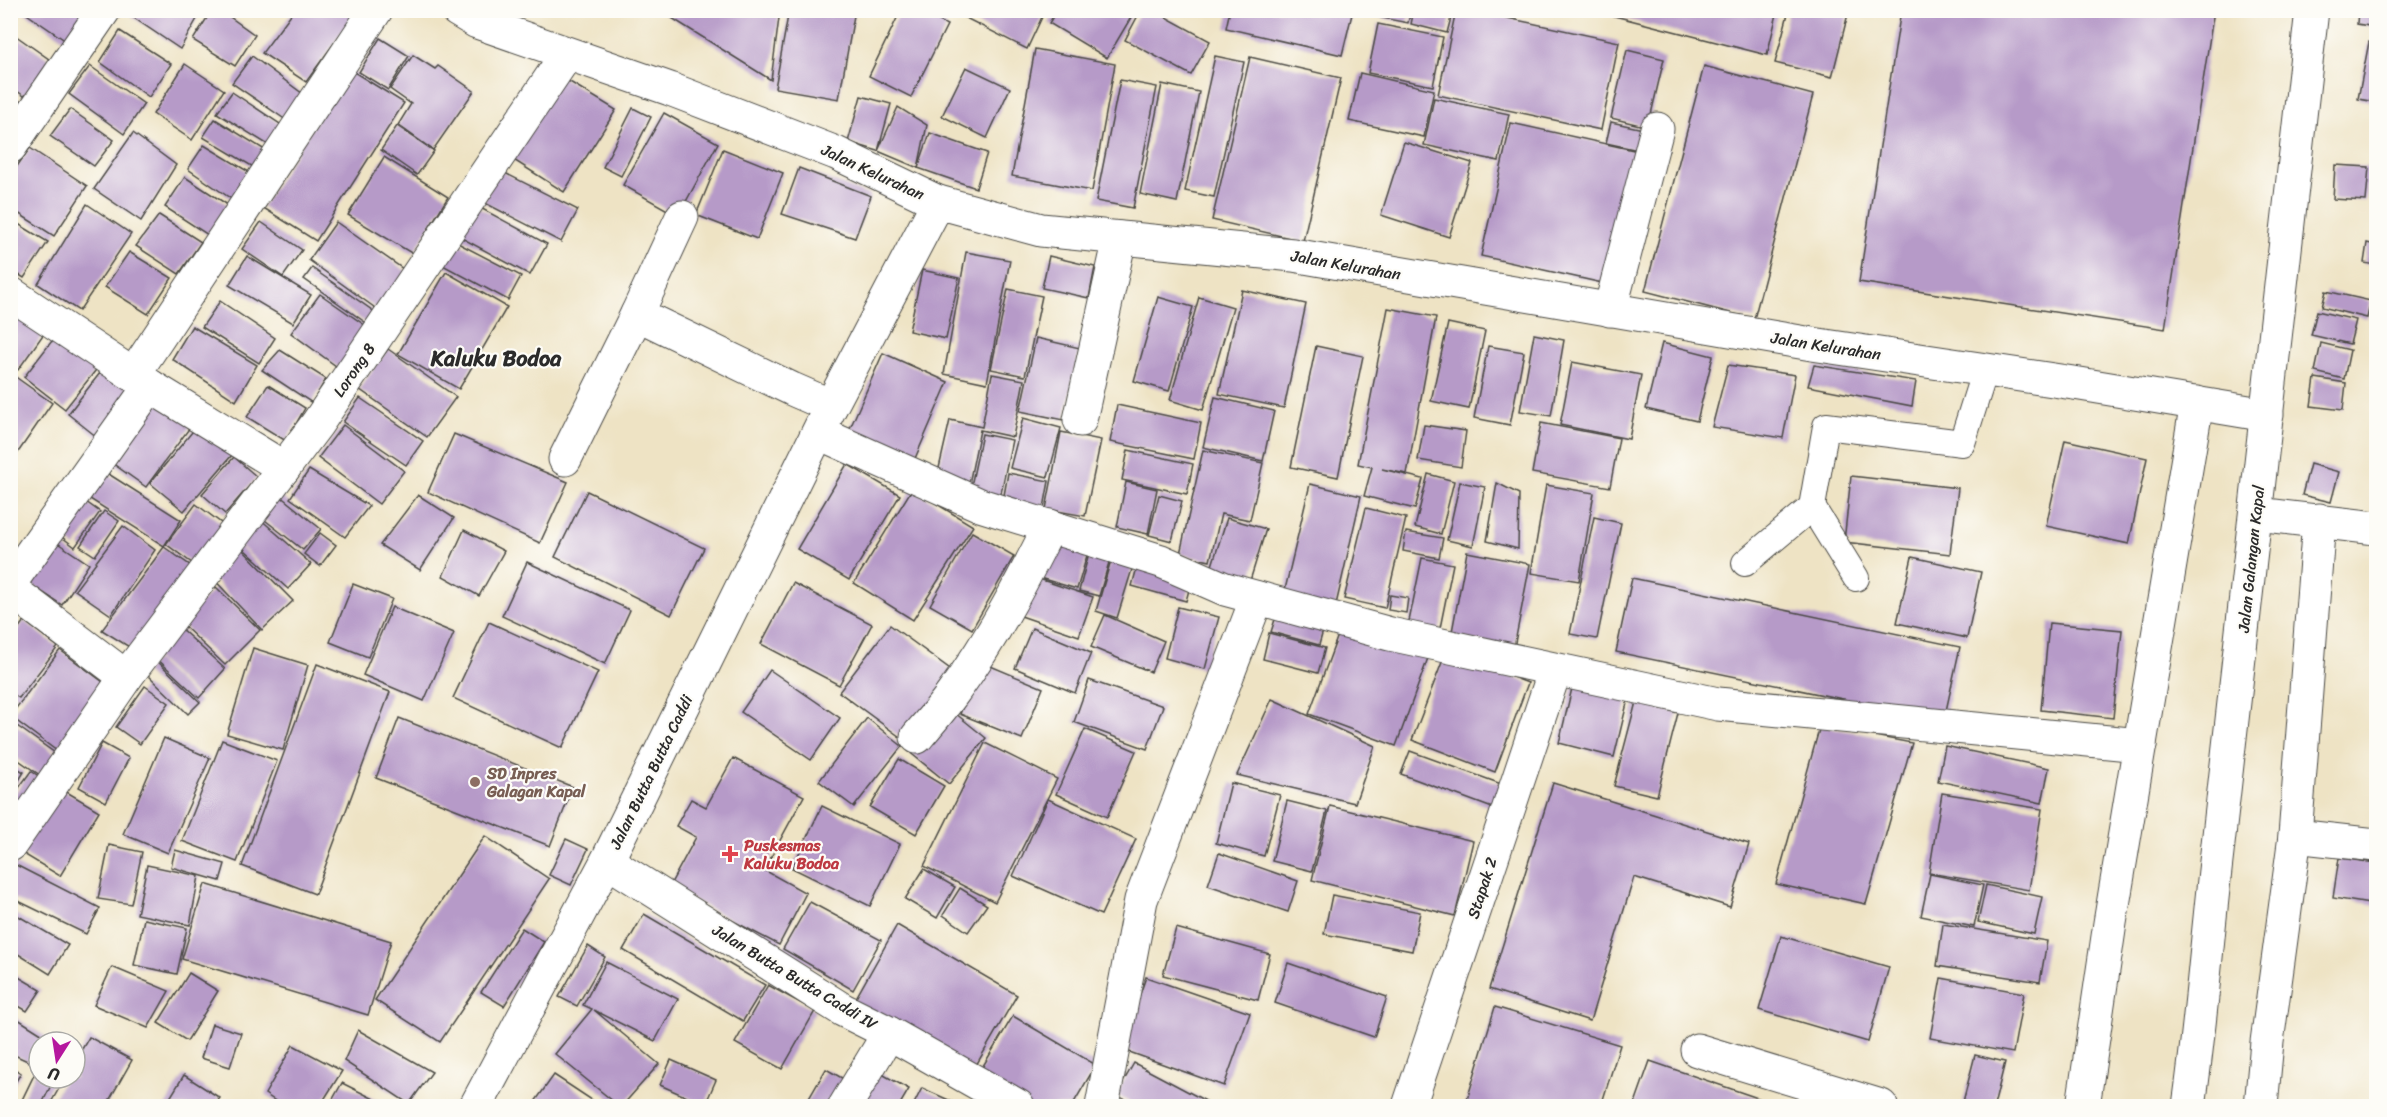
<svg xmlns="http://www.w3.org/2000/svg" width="2387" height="1117" font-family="Sriracha,sans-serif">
<rect width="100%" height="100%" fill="#fdfcf7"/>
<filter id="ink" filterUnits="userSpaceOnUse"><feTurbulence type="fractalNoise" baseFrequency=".0167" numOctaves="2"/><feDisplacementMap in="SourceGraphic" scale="12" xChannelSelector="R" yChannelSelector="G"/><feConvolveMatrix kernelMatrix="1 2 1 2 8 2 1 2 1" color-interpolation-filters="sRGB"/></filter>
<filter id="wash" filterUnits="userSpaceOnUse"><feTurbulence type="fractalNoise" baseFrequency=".008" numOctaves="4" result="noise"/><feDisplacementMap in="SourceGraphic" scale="24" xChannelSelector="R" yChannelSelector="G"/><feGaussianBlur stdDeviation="1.35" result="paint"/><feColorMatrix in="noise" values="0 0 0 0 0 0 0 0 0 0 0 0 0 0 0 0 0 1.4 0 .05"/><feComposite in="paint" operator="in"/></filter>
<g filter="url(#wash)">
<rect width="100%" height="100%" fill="#eee3c4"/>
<g id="blocks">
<!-- building -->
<g fill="#b69ac8">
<polygon points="21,10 92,10 69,43"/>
<polygon points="135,10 202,10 180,49 131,16"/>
<polygon points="212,10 220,10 255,35 235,66 193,40"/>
<polygon points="294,10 351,10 355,14 306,82 262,53"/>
<polygon points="659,10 780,10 771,80"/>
<polygon points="789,10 855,10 839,99 775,88"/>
<polygon points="901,10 919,10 947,25 911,97 869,76"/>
<polygon points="950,10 1028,10 1042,17 1027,49"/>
<polygon points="1057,10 1127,10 1133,14 1107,58 1049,23"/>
<polygon points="1141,10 1153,10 1210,41 1191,75 1125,40"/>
<polygon points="1230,10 1353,10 1342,55 1226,28"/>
<polygon points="1368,10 1411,10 1408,23 1367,15"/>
<polygon points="1414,10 1453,10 1447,33 1411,24"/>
<polygon points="1456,10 1470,10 1619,42 1601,130 1438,95"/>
<polygon points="1591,10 1778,10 1767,55"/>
<polygon points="1789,10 1849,10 1832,77 1775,63"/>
<polygon points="1901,10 2214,10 2165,329 1859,282"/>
<polygon points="2358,10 2376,10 2376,27 2357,24"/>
<polygon points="1378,24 1443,37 1433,86 1368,73"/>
<polygon points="120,31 171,64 149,97 100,62"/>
<polygon points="12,33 53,62 27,98 10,86"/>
<polygon points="380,38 409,56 388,90 359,72"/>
<polygon points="2369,42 2376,43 2376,102 2358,99"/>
<polygon points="1035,49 1115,64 1092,191 1012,176"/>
<polygon points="1627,50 1664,59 1648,127 1611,118"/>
<polygon points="413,55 435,69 438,66 474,91 433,150 398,125 411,104 390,89"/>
<polygon points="252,56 303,94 286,120 232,83"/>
<polygon points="1215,56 1244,62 1214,197 1185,191"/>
<polygon points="1250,57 1341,78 1303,241 1212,220"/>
<polygon points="185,64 224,90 192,140 153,114"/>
<polygon points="90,66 144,104 124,134 69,94"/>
<polygon points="1704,66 1813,95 1754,319 1645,291"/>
<polygon points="966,67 1010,88 987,138 942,116"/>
<polygon points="349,69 404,103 316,241 262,207"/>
<polygon points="1360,73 1434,90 1424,137 1349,121"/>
<polygon points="560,76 616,110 564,192 509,157"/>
<polygon points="1120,80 1157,87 1133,208 1096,201"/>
<polygon points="1162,84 1199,92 1177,202 1140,194"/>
<polygon points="232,92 283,126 270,146 217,113"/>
<polygon points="10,94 31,109 10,126"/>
<polygon points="861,96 891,104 878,151 898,107 927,125 918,168 878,151 848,142"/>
<polygon points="1434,98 1509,114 1499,161 1424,145"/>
<polygon points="633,108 651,117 621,176 603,167"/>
<polygon points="70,109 114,140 94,166 50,136"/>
<polygon points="664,113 718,143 678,216 623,185"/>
<polygon points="215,119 265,150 255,168 203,137"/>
<polygon points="1611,122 1648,130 1643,151 1606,143"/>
<polygon points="1511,123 1638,151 1607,284 1481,256"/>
<polygon points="397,126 434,151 417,175 381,150"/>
<polygon points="133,133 176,165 141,221 94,189"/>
<polygon points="930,133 987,153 976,188 918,168"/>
<polygon points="1404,142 1472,163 1449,237 1381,215"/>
<polygon points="204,145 249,172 233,200 188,169"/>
<polygon points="30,148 87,186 54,236 10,208 10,176"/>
<polygon points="723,149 783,173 757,239 696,215"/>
<polygon points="384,157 448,197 413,254 348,215"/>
<polygon points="2335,165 2369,167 2366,201 2333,199"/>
<polygon points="799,168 871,196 855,238 782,214"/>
<polygon points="499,170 578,210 561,242 483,202"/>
<polygon points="185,177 228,205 208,235 165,207"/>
<polygon points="87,204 131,234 79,311 38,284"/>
<polygon points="475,205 547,244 530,275 458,236"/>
<polygon points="159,215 201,242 179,274 136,246"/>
<polygon points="10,219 48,242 24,278 10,269"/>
<polygon points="261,222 302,250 283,277 242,249"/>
<polygon points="336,222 413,276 385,315 309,260"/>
<polygon points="450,239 521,276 508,300 437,262"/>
<polygon points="2367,243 2376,245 2376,265 2364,263"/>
<polygon points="129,252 172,278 148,314 105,287"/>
<polygon points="966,252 1010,260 987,383 944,374"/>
<polygon points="247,256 311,295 293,323 229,285"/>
<polygon points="1049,256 1095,267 1089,298 1042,288"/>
<polygon points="312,268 379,315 372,327 304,279"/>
<polygon points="922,270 959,278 946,339 909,331"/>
<polygon points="446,272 507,307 459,389 398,354"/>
<polygon points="1008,289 1042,296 1025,376 991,369"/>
<polygon points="1242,290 1306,304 1284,408 1219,394"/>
<polygon points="2326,291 2371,301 2367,318 2322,307"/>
<polygon points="320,294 376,333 347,374 291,333"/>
<polygon points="10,296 50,325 18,370 10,364"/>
<polygon points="1158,297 1193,307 1169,391 1134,381"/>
<polygon points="1199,297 1233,307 1203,410 1170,400"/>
<polygon points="220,301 275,338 259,363 202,327"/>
<polygon points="1388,308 1436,317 1407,474 1382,469 1423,479 1415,509 1364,496 1372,467 1358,464"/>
<polygon points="2317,311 2356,320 2350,344 2311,335"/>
<polygon points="1448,323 1485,331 1469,409 1431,401"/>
<polygon points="192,326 257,365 236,401 172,359"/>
<polygon points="62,328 103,361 65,409 24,377"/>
<polygon points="1534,334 1564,340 1551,416 1520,411"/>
<polygon points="1036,338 1080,348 1064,420 1020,411"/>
<polygon points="1662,343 1713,356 1697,421 1646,409"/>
<polygon points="2321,343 2350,350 2344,379 2315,372"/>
<polygon points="1316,346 1363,356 1338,477 1291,467"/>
<polygon points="1488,346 1524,352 1510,425 1474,418"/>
<polygon points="388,349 456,397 427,437 359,389"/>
<polygon points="280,350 326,379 312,403 262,370"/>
<polygon points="883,353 948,382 910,470 844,442"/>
<polygon points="1572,362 1641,375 1629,439 1560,425"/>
<polygon points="107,364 141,391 102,441 68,414"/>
<polygon points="1728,365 1795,375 1783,438 1712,427"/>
<polygon points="1814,365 1916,381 1912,406 1808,386"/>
<polygon points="10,373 52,403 10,464"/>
<polygon points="992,374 1024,380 1013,437 980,430 969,484 937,477 950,420 982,427"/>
<polygon points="2315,378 2346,383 2343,410 2311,406"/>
<polygon points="268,385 305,408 286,441 247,417"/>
<polygon points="150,396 191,426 146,487 105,458"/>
<polygon points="1215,397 1274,411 1263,461 1203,447"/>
<polygon points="360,398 423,441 406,465 343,422"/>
<polygon points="1117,405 1201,423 1194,459 1110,442"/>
<polygon points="1023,418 1061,428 1048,477 1010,468"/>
<polygon points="1541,423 1619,438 1610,487 1532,473"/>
<polygon points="343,425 404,471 379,504 318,458"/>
<polygon points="1424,425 1466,431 1461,467 1418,460"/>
<polygon points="197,426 232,455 184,511 150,483"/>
<polygon points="1061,432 1101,440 1085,516 1046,509"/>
<polygon points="454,434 568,482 540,543 428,492"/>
<polygon points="982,434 1012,440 1000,498 970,491"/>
<polygon points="2065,440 2147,458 2129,544 2046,526"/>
<polygon points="1128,450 1193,464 1187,494 1122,480"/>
<polygon points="1203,450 1263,463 1250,520 1221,514 1210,561 1180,554"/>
<polygon points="234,457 257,477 225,514 202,494"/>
<polygon points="847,464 900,495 849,580 797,549"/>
<polygon points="2310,464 2339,472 2331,502 2302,495"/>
<polygon points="309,470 369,506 345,537 290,498"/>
<polygon points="107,473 181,520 164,546 90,499"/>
<polygon points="1008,473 1049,481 1044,508 1003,501"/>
<polygon points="1428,474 1454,481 1441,534 1415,527"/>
<polygon points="1851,476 1958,488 1950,554 1844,542"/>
<polygon points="1126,482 1157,489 1148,534 1117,527"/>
<polygon points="1460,482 1485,487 1473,546 1447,540"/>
<polygon points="1497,483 1519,494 1518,549 1487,541"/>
<polygon points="1310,484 1361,496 1335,609 1283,598"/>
<polygon points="1546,485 1594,493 1579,581 1531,573"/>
<polygon points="912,489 973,526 913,620 854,583"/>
<polygon points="274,491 321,529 303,550 256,513"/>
<polygon points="587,491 704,548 671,615 555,557"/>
<polygon points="418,495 454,518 420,570 380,545"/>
<polygon points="1159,495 1182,501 1172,541 1149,535"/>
<polygon points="79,497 100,512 75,547 54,531"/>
<polygon points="196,504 225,526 196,566 166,544"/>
<polygon points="1366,508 1406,518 1385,608 1344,599"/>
<polygon points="104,511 119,521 95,556 80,546"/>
<polygon points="258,517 311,564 288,589 235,541"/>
<polygon points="1594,517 1621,523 1597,639 1570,634"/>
<polygon points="1227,518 1266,529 1249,584 1210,572"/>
<polygon points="123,526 155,550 111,615 75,590"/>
<polygon points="464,530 504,551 479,596 443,576"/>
<polygon points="972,532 1014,556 972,629 930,605"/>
<polygon points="1406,532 1443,538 1439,558 1403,551"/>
<polygon points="320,533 336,545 320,566 304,554"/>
<polygon points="50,538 89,564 62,605 23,579"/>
<polygon points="1044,539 1088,552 1077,589 1033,576"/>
<polygon points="237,544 293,601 262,630 207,572"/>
<polygon points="164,547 194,568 134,650 102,630"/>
<polygon points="1467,552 1530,564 1514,648 1451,637"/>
<polygon points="1089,553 1110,559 1099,596 1079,591"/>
<polygon points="1912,557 1981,572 1967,638 1897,623"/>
<polygon points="1422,558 1453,564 1438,638 1407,631"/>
<polygon points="1111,560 1133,566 1117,618 1096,611"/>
<polygon points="1139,560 1193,575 1186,601 1132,586"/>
<polygon points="527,562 630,610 605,664 502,616"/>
<polygon points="1030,576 1093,597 1079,636 1018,615"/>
<polygon points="1632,578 1960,647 1944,720 1616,652"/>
<polygon points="793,583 872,624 839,685 761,644"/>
<polygon points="353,584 392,599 368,657 330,642"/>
<polygon points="216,587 260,630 225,665 181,623"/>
<polygon points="1390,595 1408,598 1406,613 1388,610"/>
<polygon points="392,607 454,633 424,701 363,675"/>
<polygon points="1178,607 1219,617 1205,669 1165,658"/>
<polygon points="1279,607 1326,620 1319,645 1271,632"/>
<polygon points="1105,615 1164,641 1151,672 1091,647"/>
<polygon points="24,621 58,647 19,698 10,692 10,639"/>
<polygon points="489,622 598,672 562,748 453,698"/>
<polygon points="2049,623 2122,630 2113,718 2041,710"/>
<polygon points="890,625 961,677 911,745 839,692"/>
<polygon points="178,626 225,669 199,698 152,654"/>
<polygon points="1341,627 1428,658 1396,746 1309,714"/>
<polygon points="1032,628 1091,653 1075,693 1015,668"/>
<polygon points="1269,633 1325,648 1318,673 1263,659"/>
<polygon points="253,648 308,665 283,750 227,734"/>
<polygon points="60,650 107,685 57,751 10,716"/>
<polygon points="1446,652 1528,683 1495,772 1412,740"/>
<polygon points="156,660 200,702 188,714 145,672"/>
<polygon points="981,662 1043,688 1022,739 960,714"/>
<polygon points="317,664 390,692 315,894 242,866"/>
<polygon points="770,670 840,718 811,760 741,712"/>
<polygon points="1089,680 1163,706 1147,749 1074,722"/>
<polygon points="1573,684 1628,699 1614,757 1559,743"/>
<polygon points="145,686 169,703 140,744 116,727"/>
<polygon points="1272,699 1375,746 1355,803 1237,775"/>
<polygon points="1636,702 1678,713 1657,796 1614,786"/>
<polygon points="945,705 986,738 949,784 908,751"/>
<polygon points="399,718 573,787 550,846 376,778"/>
<polygon points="867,718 902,746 854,807 819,781"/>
<polygon points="10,721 62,758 47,780 10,754"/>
<polygon points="1820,726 1912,743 1866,904 1776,884"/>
<polygon points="1085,729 1136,751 1107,817 1056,794"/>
<polygon points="164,738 210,758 168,853 123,834"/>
<polygon points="222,740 277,761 237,862 182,841"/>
<polygon points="102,743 129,758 106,802 79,787"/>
<polygon points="985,743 1057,779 995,902 924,866"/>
<polygon points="1945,746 2049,768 2042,803 1938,781"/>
<polygon points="1410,751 1504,785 1495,809 1401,774"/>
<polygon points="733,758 804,796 764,870 806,893 779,945 669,887 696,837 676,826 691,799 706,807"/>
<polygon points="899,759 944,786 916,834 870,807"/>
<polygon points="10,764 24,772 10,795"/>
<polygon points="31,771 46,781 25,810 10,800"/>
<polygon points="1231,783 1280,795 1264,856 1216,843"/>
<polygon points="1553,783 1749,844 1730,907 1634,877 1590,1021 1489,989"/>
<polygon points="60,788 99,811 60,876 22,853"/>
<polygon points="1942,793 2042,809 2029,890 1929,873"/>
<polygon points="1048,799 1136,839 1101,915 1013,876"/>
<polygon points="1287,801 1327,811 1312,871 1272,861"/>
<polygon points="822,806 900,844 870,906 792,868"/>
<polygon points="1330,806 1473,841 1455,916 1312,880"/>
<polygon points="485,836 549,879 440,1042 375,1000"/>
<polygon points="566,839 588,849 571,885 549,875"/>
<polygon points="109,845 142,852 131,904 98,899"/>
<polygon points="175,850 225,864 220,881 171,867"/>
<polygon points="1219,853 1298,881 1288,912 1208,885"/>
<polygon points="2339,858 2376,863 2376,905 2333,898"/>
<polygon points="14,864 100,908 86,934 10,897 10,870"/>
<polygon points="147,865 199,876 190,925 137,914"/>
<polygon points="924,869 955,887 937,918 905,899"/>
<polygon points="1930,874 1983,885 1974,927 1921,916"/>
<polygon points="205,884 391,941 368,1015 182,959"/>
<polygon points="1986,885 2042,897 2034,934 1978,922"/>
<polygon points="960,888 987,905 968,932 943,915"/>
<polygon points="1332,895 1420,912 1412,951 1324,934"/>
<polygon points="810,902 881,940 853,990 783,949"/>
<polygon points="10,911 68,945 50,974 10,949"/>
<polygon points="644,914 765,985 743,1021 623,950"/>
<polygon points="144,919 187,928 177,974 134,965"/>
<polygon points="1943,924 2047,941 2040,982 1937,966"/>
<polygon points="897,925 1017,995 971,1074 852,1005"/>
<polygon points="522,928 544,942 504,1006 481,992"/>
<polygon points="1176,928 1270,954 1258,1000 1163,975"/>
<polygon points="1781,936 1889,967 1868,1042 1759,1010"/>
<polygon points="588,946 605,957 577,1006 559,997"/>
<polygon points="606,962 678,999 655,1041 594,1010 659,1064 622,1106 619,1106 555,1054 592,1009 583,1005"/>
<polygon points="1288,963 1387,997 1374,1037 1275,1003"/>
<polygon points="112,967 169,991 148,1028 94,1005"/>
<polygon points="10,972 41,990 27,1011 10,1001"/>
<polygon points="189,973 218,991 187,1041 158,1023"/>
<polygon points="1146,977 1250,1013 1224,1086 1121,1049"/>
<polygon points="1941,978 2024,993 2013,1053 1930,1038"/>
<polygon points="768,985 815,1011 782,1069 735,1043"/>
<polygon points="1495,1007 1620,1045 1601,1106 1477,1106 1466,1103"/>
<polygon points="10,1014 51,1040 49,1042 39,1042 39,1057 34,1064 10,1053"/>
<polygon points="1013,1016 1096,1065 1072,1106 1028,1106 977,1076"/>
<polygon points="212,1024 241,1033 230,1067 201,1058"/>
<polygon points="358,1030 432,1072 409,1104 344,1061"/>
<polygon points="89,1037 132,1060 106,1106 49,1106 65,1078 75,1078 75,1061"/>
<polygon points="293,1045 342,1071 320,1106 283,1106 265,1094"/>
<polygon points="1975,1055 2005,1062 1994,1106 1981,1106 1963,1102"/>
<polygon points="671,1060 716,1080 705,1105 660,1085"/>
<polygon points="1650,1061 1781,1106 1634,1106"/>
<polygon points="1134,1063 1215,1106 1137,1106 1116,1095"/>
<polygon points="10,1066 21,1073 10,1091"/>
<polygon points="826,1069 856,1086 844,1106 815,1106 807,1102"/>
<polygon points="873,1069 909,1089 899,1106 856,1106"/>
<polygon points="36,1071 39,1072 39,1078 54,1079 41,1106 19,1106"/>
<polygon points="184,1075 220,1098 214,1106 165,1106"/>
<polygon points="554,1075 601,1106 532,1106"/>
<polygon points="342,1083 388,1106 329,1106"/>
<polygon points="922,1088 962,1106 913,1106"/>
</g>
</g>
</g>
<g filter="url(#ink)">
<use href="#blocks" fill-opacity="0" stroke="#484742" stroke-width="1.5"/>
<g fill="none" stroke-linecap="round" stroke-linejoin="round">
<defs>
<g id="service">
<polyline points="1812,507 1856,578"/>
<polyline points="1745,563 1812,507 1826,426 1962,443 1985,370"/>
</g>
<g id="minor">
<polyline points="457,10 477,22 670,89 836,153 938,202 1041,230 1293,255 1812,344 2080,384 2267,415"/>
<polyline points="10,147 104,10"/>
<polyline points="10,293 150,386 284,468"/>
<polyline points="1610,310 1657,129"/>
<polyline points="637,314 682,217"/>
<polyline points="134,374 376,10"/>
<polyline points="1080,420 1120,238"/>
<polyline points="819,433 980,505 1161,561 1225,589 1390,634 1718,704 2140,745"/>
<polyline points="565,459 637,314 792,389 831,406"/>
<polyline points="2257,514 2376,528"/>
<polyline points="10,583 150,386"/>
<polyline points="10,589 126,677"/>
<path d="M917,737c13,-15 27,-31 38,-47 37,-51 67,-108 95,-164"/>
<polyline points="2295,836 2376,845"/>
<polyline points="10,845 126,677 317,424 567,54"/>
<polyline points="607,861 843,1010 889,1033 1018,1106"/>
<polyline points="1697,1050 1881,1106"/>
<polyline points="476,1106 607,861 831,406 938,202"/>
<polyline points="845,1106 889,1033"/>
<polyline points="1102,1106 1141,900 1257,598"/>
<polyline points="1409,1106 1555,670"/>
<polyline points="2083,1106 2110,923 2197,403"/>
<polyline points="2261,1106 2267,1042 2295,836 2319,520"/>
</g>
<path id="secondary" d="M2189,1106c12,-84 18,-168 28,-253 33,-281 64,-562 95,-843"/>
</defs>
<!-- service casing -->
<use href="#service" stroke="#484742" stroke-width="28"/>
<!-- minor casing -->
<use href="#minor" stroke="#484742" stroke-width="35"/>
<!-- secondary casing -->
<use href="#secondary" stroke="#484742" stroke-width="35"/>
<!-- service -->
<use href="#service" stroke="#fff" stroke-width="26"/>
<!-- minor -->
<use href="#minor" stroke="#fff" stroke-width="33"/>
<!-- secondary -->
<use href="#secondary" stroke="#fff" stroke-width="33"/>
</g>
</g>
<!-- markers -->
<circle fill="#8d6e63" stroke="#fdfcf7" stroke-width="2" cx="475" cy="782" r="6"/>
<path fill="#e0444e" stroke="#fdfcf7" stroke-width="2" d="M727 845h6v6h6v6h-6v6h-6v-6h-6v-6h6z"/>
<g text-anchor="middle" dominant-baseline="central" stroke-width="4.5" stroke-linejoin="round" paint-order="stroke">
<!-- street labels -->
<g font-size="16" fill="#2b2b2b" stroke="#fdfcf7">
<text transform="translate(873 172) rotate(25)">Jalan Kelurahan</text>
<text transform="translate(1346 265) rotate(10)">Jalan Kelurahan</text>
<text transform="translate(1826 346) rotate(9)">Jalan Kelurahan</text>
<text transform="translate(354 370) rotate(-56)">Lorong 8</text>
<text transform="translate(2251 559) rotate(-84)">Jalan Galangan Kapal</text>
<text transform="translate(651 772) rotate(-64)">Jalan Butta Butta Caddi</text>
<text transform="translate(1482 888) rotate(-72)">Stapak 2</text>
<text transform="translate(795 977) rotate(31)">Jalan Butta Butta Caddi IV</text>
</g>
<!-- education labels -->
<g font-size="16" font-weight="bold" fill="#785e54" stroke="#fdfcf7" text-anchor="start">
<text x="487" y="773">SD Inpres<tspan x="487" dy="18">Galagan Kapal</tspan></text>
</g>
<!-- health labels -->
<g font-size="16" font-weight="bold" fill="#be3a42" stroke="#fdfcf7" text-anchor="start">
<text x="744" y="845">Puskesmas<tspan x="744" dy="18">Kaluku Bodoa</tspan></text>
</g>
<!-- district labels -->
<g font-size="22" font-weight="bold" fill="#2b2b2b" stroke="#fdfcf7">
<text x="496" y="358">Kaluku Bodoa</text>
</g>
</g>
<!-- margin -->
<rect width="2387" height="1117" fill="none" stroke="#fdfcf7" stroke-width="36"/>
<!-- north arrow -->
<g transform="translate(57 1060) rotate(192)"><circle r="28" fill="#fdfcf7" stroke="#a9a8a5" stroke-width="1.5"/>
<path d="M0-4.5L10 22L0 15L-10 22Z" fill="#b5179e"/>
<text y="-9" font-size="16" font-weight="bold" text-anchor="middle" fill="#2b2b2b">U</text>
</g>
</svg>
